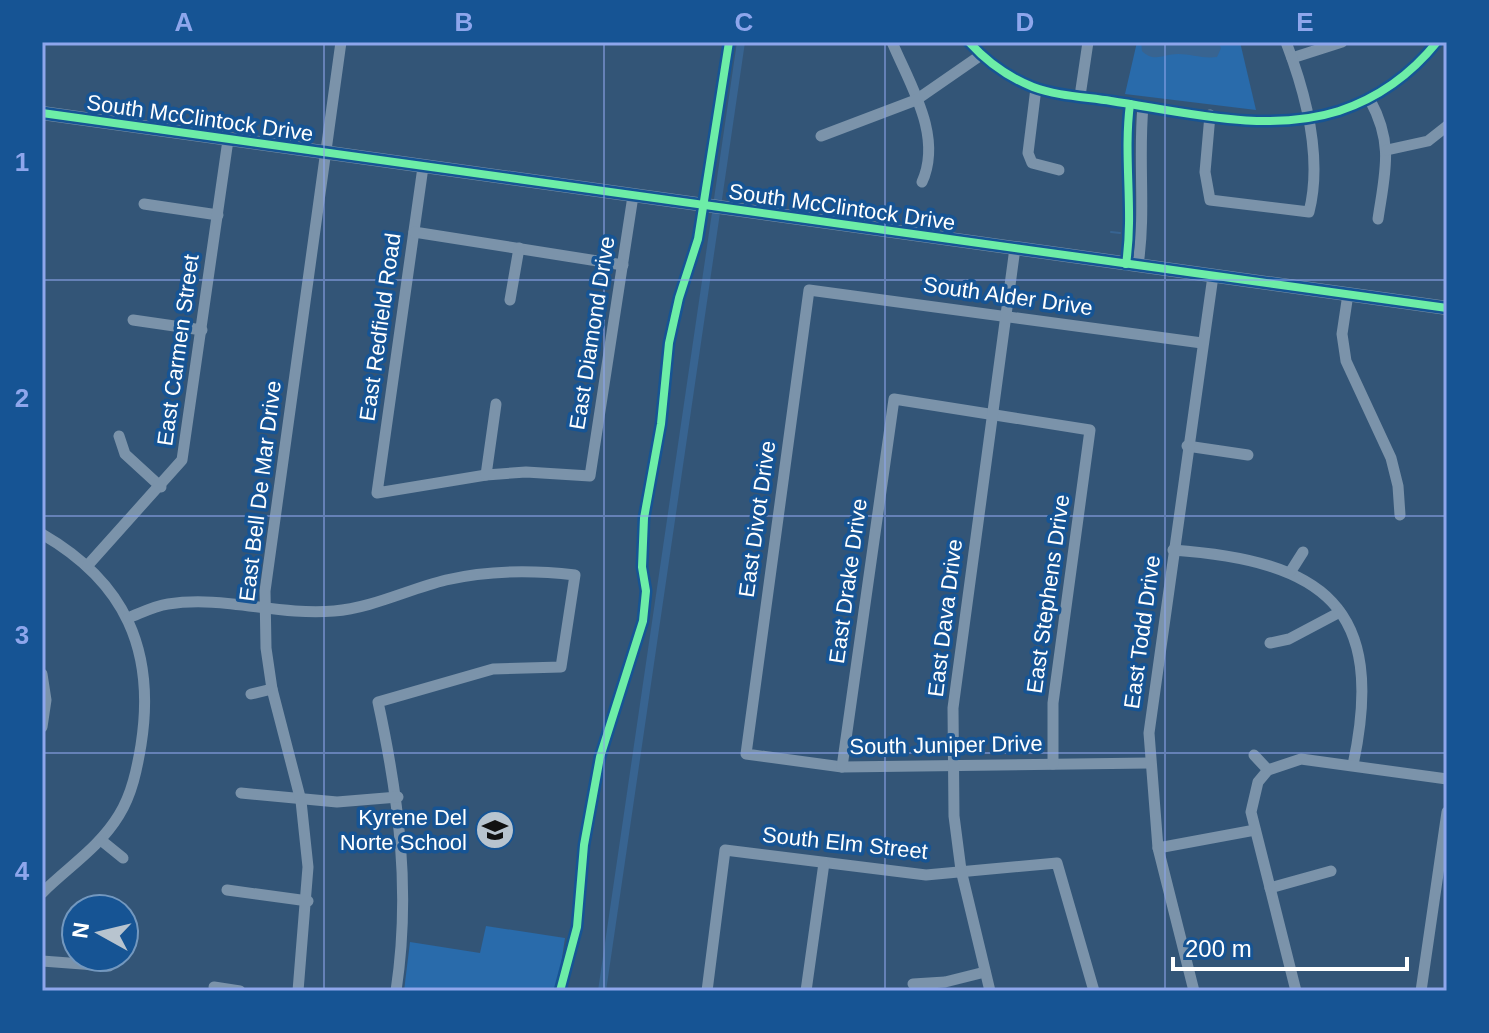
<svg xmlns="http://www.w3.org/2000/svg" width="1489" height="1033" font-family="Arial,sans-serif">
<rect width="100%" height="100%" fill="#357"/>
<!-- green -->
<g fill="#296bab">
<polygon points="1137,42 1240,42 1256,110 1125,94"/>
<polygon points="486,926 565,938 557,991 404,991 410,942 480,953"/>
</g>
<!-- water -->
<path fill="#386491" d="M1141,42h77l3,6 -4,9c-14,2 -26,-3 -39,-3 -15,0 -24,9 -36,-3z"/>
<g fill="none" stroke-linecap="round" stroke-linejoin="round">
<!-- stream -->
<polyline stroke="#386491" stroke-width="2" points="1111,232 1120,233"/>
<!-- canal -->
<polyline stroke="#386491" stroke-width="8" points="602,991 741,42"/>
<!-- minor -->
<g stroke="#7b93aa" stroke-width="11">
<path d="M892,42c18,43 51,94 30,140"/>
<path d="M969,42c18,20 39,35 64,45 24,9 53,10 78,14 73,11 156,33 228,10 39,-13 73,-38 98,-69"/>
<polyline points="1292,58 1342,42"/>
<polyline points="1036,88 1028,153 1032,163 1059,170"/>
<polyline points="1080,96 1088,42"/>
<path d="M1370,100c24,44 15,72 8,119"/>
<path d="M1210,115l-5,57 5,28 99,12c14,-55 -3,-118 -23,-170"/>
<polyline points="821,136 916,100 981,55"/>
<polyline points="1387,150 1428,141 1447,126"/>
<polyline points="423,167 377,493 486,475 526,472 590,476 633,196"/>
<polyline points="144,204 218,215"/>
<polyline points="414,232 623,265"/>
<path d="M1126,264c8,-54 -3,-106 4,-160"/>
<path d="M1138,265c8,-53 0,-105 5,-159"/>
<polyline points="1348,294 1342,334 1346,361 1391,458 1398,486 1400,515"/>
<polyline points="510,300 519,248"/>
<polyline points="133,320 202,330"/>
<polyline points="119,436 125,454 161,487"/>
<polyline points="1187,446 1248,455"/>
<polyline points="486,475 496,404"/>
<path d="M42,534c83,48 114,116 99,211 -4,24 -9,49 -22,70 -20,33 -51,52 -77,78"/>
<path d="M1173,550c150,11 214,56 180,215"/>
<polyline points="88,565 182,460 228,140"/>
<polyline points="1291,571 1303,552"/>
<path d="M128,618c13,-5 26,-12 40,-14 55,-9 110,12 166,7 38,-3 75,-22 112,-31 43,-10 86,-10 129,-5l-14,92 -68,2 -115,33c21,97 33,190 18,289"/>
<polyline points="1270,643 1289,639 1340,612"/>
<polyline points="42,674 46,700 42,727"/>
<polyline points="251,694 272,689"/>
<polyline points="1254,755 1268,770"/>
<polyline points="1149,763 842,767 746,754 809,290 1202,343"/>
<polyline points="842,767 894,399 1090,430 1053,703 1053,764"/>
<polyline points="241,793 337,802 398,797"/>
<polyline points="102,841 123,858"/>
<polyline points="1158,848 1255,830"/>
<polyline points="1270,888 1331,871"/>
<polyline points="227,890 308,901"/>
<polyline points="42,961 109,966"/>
<polyline points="913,984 945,982 985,972"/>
<polyline points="214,987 240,991"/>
<polyline points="298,991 308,867 301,801 272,689 266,648 265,591 341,42"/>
<polyline points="707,991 725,850 926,875 1057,863 1094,991"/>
<polyline points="806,991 824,863"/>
<polyline points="990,991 961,870 954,816 953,708 1015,248"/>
<polyline points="1194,991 1158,848 1149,733 1213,276"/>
<polyline points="1296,991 1251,812 1258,782 1268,770 1301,759 1447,779"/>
<polyline points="1421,991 1447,812"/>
</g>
<!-- major -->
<polyline stroke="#7a91a8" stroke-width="14" points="42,113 1447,308"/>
<defs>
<g id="cycleway">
<path d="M969,42c18,20 39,35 64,45 24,9 53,10 78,14 73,11 156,33 228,10 39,-13 73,-38 98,-69"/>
<polyline points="42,113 1447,308"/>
<path d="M1126,264c8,-54 -3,-106 4,-160"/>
<polyline points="560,991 577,927 584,845 600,757 643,621 646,591 642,567 644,518 661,424 669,343 679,298 698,239 729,42"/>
</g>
</defs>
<!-- cycleway casing -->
<use href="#cycleway" stroke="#165494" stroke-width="13"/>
<!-- cycleway -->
<use href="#cycleway" stroke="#6deda7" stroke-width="8"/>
</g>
<!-- grid -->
<path fill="none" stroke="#8ea6ec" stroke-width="2" stroke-opacity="0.55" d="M324,42v949M604,42v949M885,42v949M1165,42v949M42,280h1405M42,516h1405M42,753h1405"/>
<!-- icons -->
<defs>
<symbol id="school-disc" viewBox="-11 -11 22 22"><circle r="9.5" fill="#b8c4cf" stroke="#165494"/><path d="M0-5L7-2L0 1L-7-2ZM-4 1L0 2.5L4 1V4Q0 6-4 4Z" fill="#111"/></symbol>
</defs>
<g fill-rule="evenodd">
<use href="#school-disc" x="473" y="808" width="44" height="44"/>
</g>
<g text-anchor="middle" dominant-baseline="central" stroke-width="7" stroke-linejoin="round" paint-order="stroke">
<!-- street labels -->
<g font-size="22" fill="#fff" stroke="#165494">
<text transform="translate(200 118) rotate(8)">South McClintock Drive</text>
<text transform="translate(842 207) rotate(8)">South McClintock Drive</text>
<text transform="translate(1008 296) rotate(8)">South Alder Drive</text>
<text transform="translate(380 327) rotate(-82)">East Redfield Road</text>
<text transform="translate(592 333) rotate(-81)">East Diamond Drive</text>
<text transform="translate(178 350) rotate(-82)">East Carmen Street</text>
<text transform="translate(260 491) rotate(-83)">East Bell De Mar Drive</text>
<text transform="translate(757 519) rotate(-82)">East Divot Drive</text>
<text transform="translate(848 581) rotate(-82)">East Drake Drive</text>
<text transform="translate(1048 594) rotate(-82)">East Stephens Drive</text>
<text transform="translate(945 618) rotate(-83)">East Dava Drive</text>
<text transform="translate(1142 632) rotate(-82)">East Todd Drive</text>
<text transform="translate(946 745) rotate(-1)">South Juniper Drive</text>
<text transform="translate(845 843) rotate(6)">South Elm Street</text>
</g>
<!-- poi labels -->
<g font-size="22" fill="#fff" stroke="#165494" text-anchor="end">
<text x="467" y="817">Kyrene Del<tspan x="467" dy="25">Norte School</tspan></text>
</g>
</g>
<!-- border -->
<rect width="1489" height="1033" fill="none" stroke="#165494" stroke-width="88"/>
<!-- north arrow -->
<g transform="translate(100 933) rotate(278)"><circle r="38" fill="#165494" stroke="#7398bf" stroke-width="2"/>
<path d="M0-6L14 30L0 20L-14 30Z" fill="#b8c4cf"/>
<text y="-12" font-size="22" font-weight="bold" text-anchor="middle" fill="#ffffff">N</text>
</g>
<!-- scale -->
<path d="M1173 957v12h234v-12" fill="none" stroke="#ffffff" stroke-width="4"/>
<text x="1185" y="957" font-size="24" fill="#ffffff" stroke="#165494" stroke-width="6" paint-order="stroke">200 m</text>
<rect x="44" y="44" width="1401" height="945" fill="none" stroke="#8ea6ec" stroke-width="3"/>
<g font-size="26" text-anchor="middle" font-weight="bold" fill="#8ea6ec">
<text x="184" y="31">A</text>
<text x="464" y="31">B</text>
<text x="744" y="31">C</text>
<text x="1025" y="31">D</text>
<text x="1305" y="31">E</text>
<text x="22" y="171">1</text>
<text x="22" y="407">2</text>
<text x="22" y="644">3</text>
<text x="22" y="880">4</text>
</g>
</svg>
